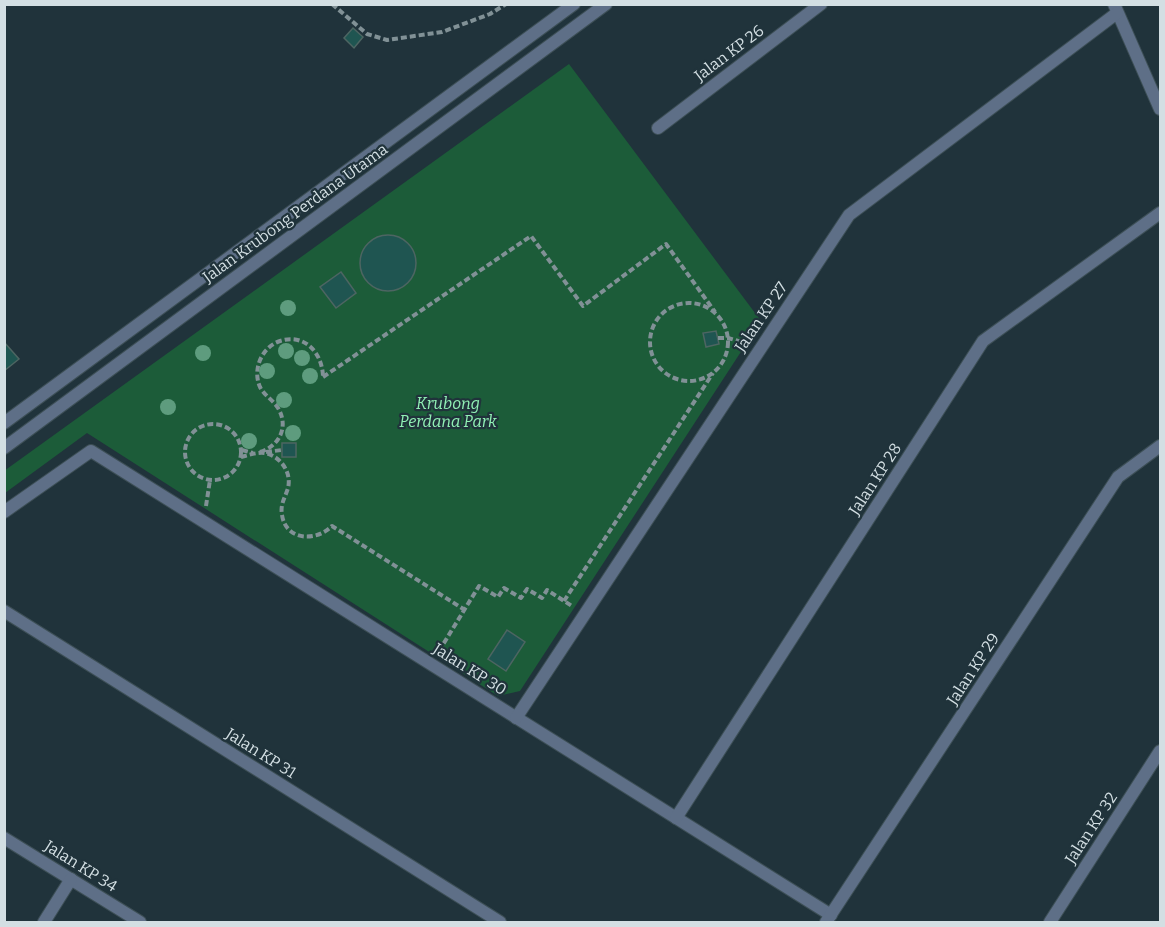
<svg xmlns="http://www.w3.org/2000/svg" width="1165" height="927" font-family="Bitter,serif">
<rect width="100%" height="100%" fill="#20333b"/>
<!-- green -->
<polygon fill="#1c5c39" points="569,64 761,321 520,691 498,696 87,433 5,493 4,471"/>
<!-- building -->
<g fill="#1f5551" stroke="#4d6562" stroke-width="1.5">
<polygon points="353,28 363,37 354,48 344,38"/>
<circle cx="388" cy="263" r="28"/>
<polygon points="341,272 356,293 336,308 320,287"/>
<polygon points="716,331 719,344 706,347 703,333"/>
<polygon points="4,342 19,359 4,371"/>
<rect x="282" y="443" width="14" height="14"/>
<polygon points="507,630 525,642 506,671 488,659"/>
</g>
<g fill="none" stroke-linecap="round" stroke-linejoin="round">
<defs>
<g id="street">
<polyline points="1114,4 1160,109"/>
<polyline points="658,128 821,4"/>
<polyline points="4,423 574,4"/>
<polyline points="4,448 606,4"/>
<polyline points="4,512 91,451 831,915"/>
<polyline points="4,611 500,922"/>
<polyline points="516,718 849,215 1117,13"/>
<polyline points="676,818 983,341 1160,213"/>
<polyline points="4,838 140,922"/>
<polyline points="44,922 71,879"/>
<polyline points="826,922 1118,477 1160,446"/>
<polyline points="1050,922 1160,751"/>
</g>
</defs>
<!-- street casing -->
<use href="#street" stroke="#3d4f56" stroke-width="14"/>
<!-- path -->
<g stroke="#819196" stroke-width="4" stroke-dasharray="6 3" stroke-linecap="butt">
<polyline points="332,4 367,34 387,40 442,32 490,14 506,4"/>
<circle cx="689" cy="342" r="39"/>
<polyline points="718,338 728,338 745,343"/>
<polyline points="323,377 531,236 583,306 666,244 715,312"/>
<circle cx="213" cy="452" r="28"/>
<polyline points="242,450 253,453"/>
<path d="M260,452c20,-6 29,-26 18,-44 -5,-8 -14,-13 -18,-21 -8,-18 2,-40 20,-46 25,-8 42,12 43,35"/>
<polyline points="266,452 282,450"/>
<path d="M241,457c8,-2 16,-5 24,-4 15,3 27,19 23,35 -3,10 -8,16 -6,27 4,26 34,27 50,11l133,84"/>
<polyline points="206,506 210,480"/>
<polyline points="564,601 713,373"/>
<polyline points="439,651 479,586 498,597 504,588 521,598 527,589 542,598 547,590 572,606"/>
</g>
<!-- street -->
<use href="#street" stroke="#5e6f87" stroke-width="12"/>
</g>
<!-- trees -->
<g fill="#5e9c7e">
<circle cx="288" cy="308" r="8"/>
<circle cx="286" cy="351" r="8"/>
<circle cx="203" cy="353" r="8"/>
<circle cx="302" cy="358" r="8"/>
<circle cx="267" cy="371" r="8"/>
<circle cx="310" cy="376" r="8"/>
<circle cx="284" cy="400" r="8"/>
<circle cx="168" cy="407" r="8"/>
<circle cx="293" cy="433" r="8"/>
<circle cx="249" cy="441" r="8"/>
</g>
<g text-anchor="middle" dominant-baseline="central" stroke-width="4.5" stroke-linejoin="round" paint-order="stroke">
<!-- street labels -->
<g font-size="16" fill="#d3dfe3" stroke="#20333b">
<text transform="translate(729 53) rotate(-37)">Jalan KP 26</text>
<text transform="translate(295 213) rotate(-36)">Jalan Krubong Perdana Utama</text>
<text transform="translate(761 317) rotate(-56)">Jalan KP 27</text>
<text transform="translate(875 479) rotate(-57)">Jalan KP 28</text>
<text transform="translate(470 669) rotate(32)">Jalan KP 30</text>
<text transform="translate(973 669) rotate(-57)">Jalan KP 29</text>
<text transform="translate(261 753) rotate(32)">Jalan KP 31</text>
<text transform="translate(1091 828) rotate(-57)">Jalan KP 32</text>
<text transform="translate(81 866) rotate(32)">Jalan KP 34</text>
</g>
<!-- park labels -->
<g font-size="16" font-style="italic" fill="#91f1b5" stroke="#20333b">
<text x="448" y="403">Krubong<tspan x="448" dy="18">Perdana Park</tspan></text>
</g>
</g>
<!-- border -->
<rect width="1165" height="927" fill="none" stroke="#d3dfe3" stroke-width="12"/>
</svg>
